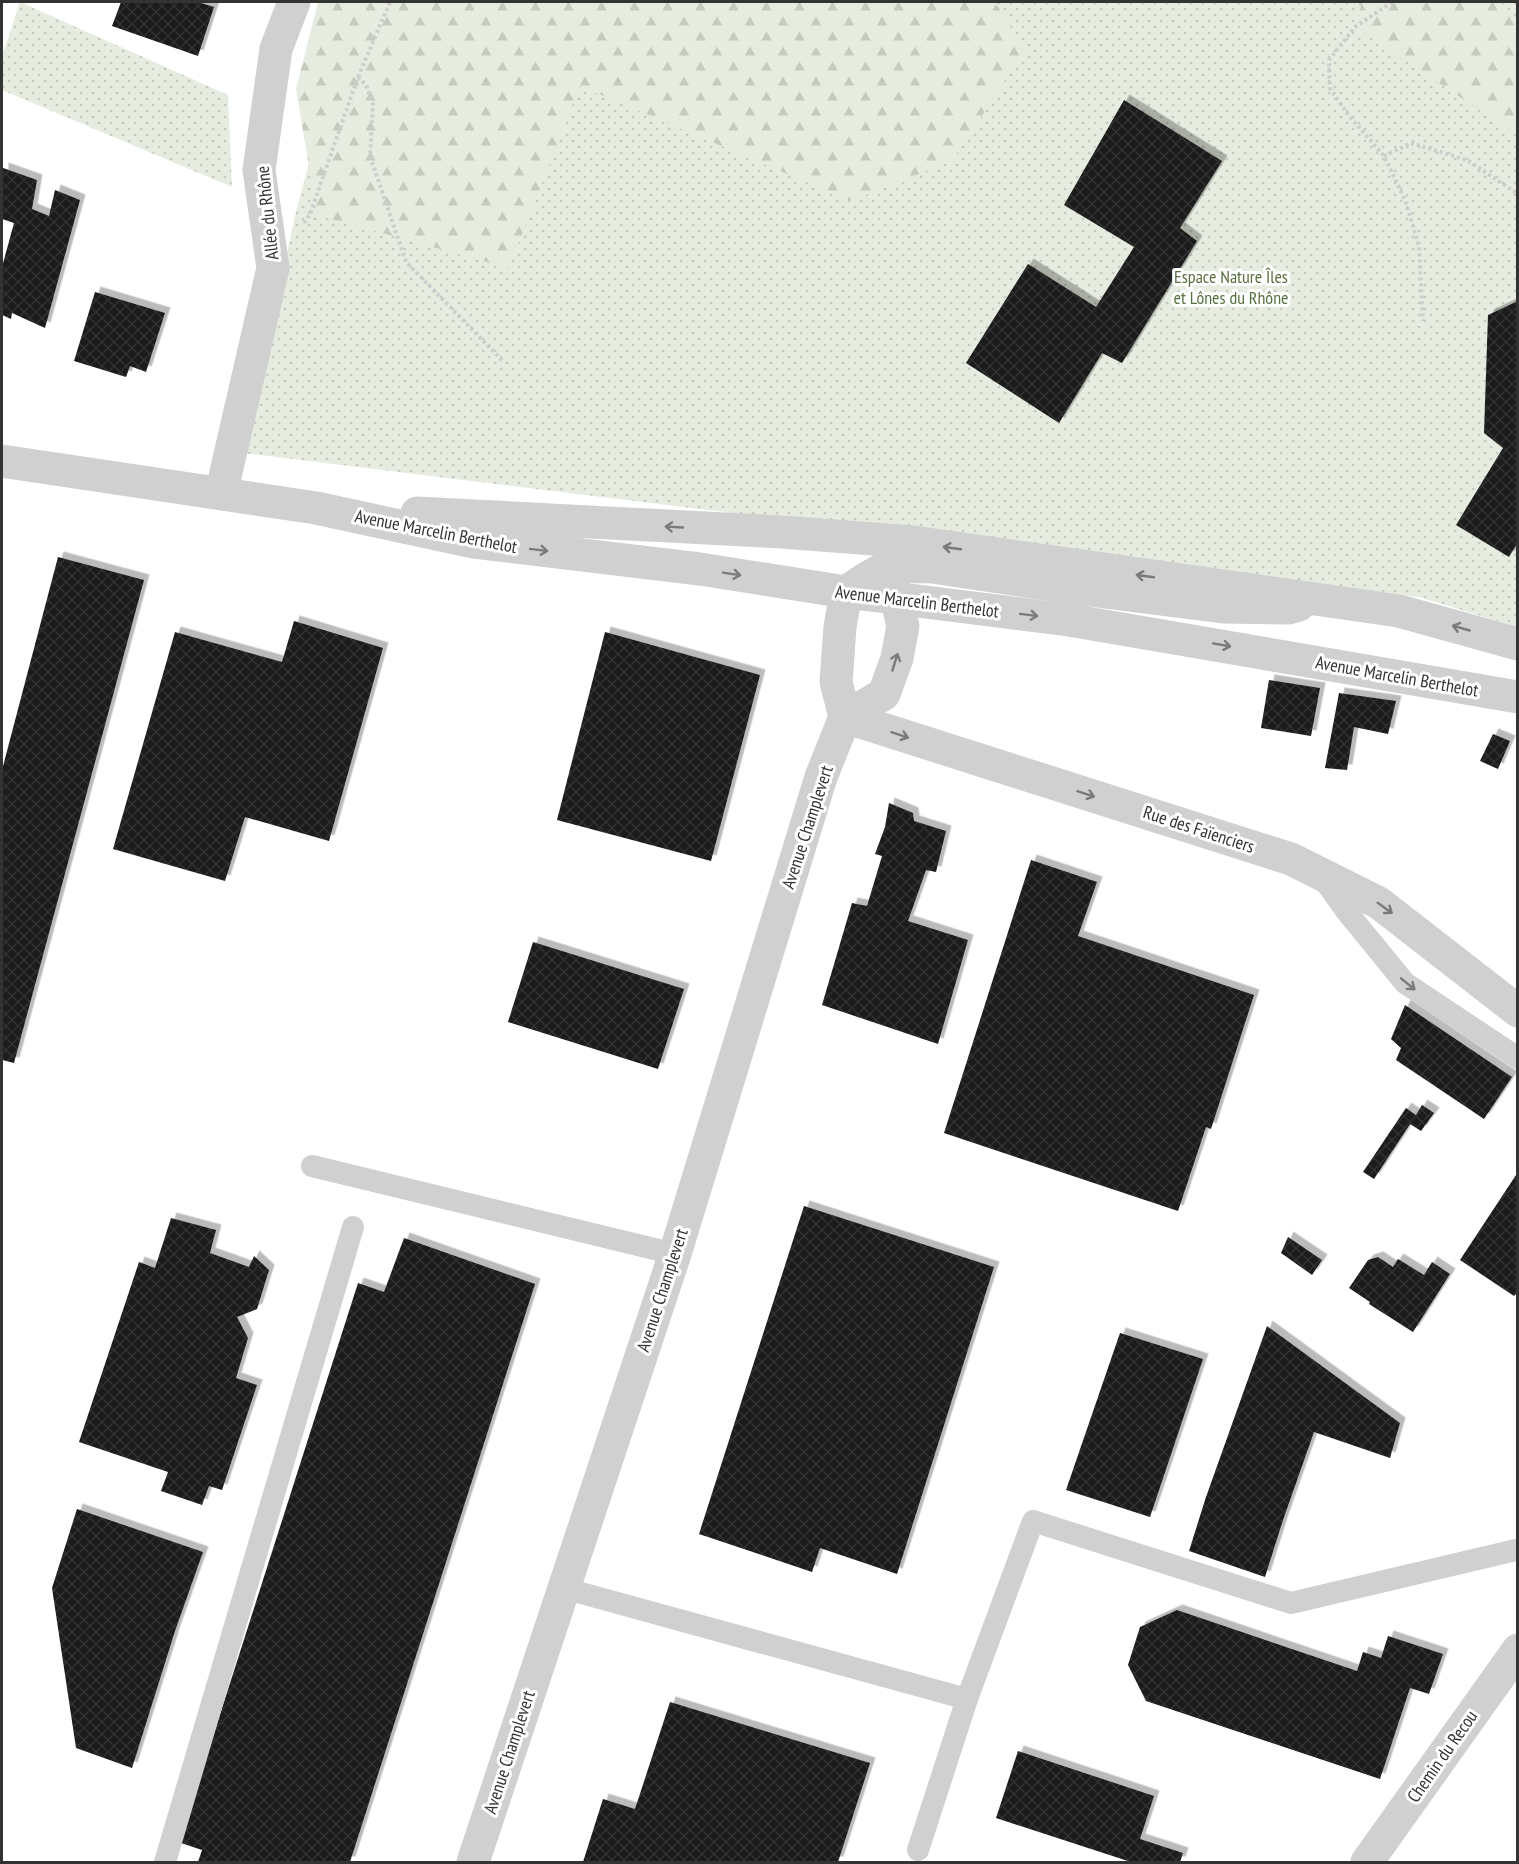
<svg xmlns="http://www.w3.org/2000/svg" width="1519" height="1864" font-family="'PT Sans Narrow',sans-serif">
<defs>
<pattern id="green-dots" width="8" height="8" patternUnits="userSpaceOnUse" patternTransform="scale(1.5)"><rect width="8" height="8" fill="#e6ecdf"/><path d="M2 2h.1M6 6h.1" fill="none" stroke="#c6cbc0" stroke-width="1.8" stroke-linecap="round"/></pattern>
<pattern id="forest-firs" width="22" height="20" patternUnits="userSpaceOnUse" patternTransform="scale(1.5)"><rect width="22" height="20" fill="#e6ecdf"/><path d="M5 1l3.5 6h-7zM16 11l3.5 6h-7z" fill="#c6cbc0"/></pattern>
<pattern id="building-cross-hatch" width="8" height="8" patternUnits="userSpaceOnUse" patternTransform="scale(1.5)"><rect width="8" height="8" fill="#1a1a1a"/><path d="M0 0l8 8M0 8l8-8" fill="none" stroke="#333"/></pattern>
<filter id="shadow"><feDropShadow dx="5.5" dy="-5.5" stdDeviation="0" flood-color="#0004"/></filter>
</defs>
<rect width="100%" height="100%" fill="#fff"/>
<!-- green -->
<g fill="url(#green-dots)">
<polygon points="20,2 228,95 232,187 2,90 2,57"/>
<polygon points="352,2 1517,2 1517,627 1419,597 243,453 296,212"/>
</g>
<!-- forest -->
<g fill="url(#forest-firs)">
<polygon points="318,2 995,2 1025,50 952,161 851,201 580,86 509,268 317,215 296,89"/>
<polygon points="1353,2 1494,2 1517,23 1517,135 1355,27 1361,6"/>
</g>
<!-- building -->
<g fill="url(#building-cross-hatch)" filter="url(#shadow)">
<polygon points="121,2 198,2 214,7 198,56 112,26"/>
<polygon points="1124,100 1222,161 1180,228 1197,241 1122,363 1102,353 1059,423 966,363 1028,264 1096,307 1134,247 1064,205"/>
<polygon points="3,168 37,180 32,209 49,216 55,190 80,200 45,328 12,313 11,319 2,315 2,267 14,223 2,219"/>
<polygon points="95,292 165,313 146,372 130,366 126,377 74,361"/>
<polygon points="1518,301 1518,542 1509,557 1456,525 1503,448 1484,433 1488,315"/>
<polygon points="58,557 144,580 14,1063 2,1060 2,770"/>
<polygon points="294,621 383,648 329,841 245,817 225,881 113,849 175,632 282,662"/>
<polygon points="605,632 760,675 711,861 557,820"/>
<polygon points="1269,680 1320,688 1311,736 1261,728"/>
<polygon points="1339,693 1396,701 1388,734 1354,727 1347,770 1325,768"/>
<polygon points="1493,734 1510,741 1498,769 1480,761"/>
<polygon points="889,803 913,813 914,821 946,831 936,872 926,870 908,921 968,940 938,1044 822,1005 852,903 867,906 882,856 875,854 885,827"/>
<polygon points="1031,860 1097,882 1078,936 1254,995 1211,1129 1206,1127 1178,1211 944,1133"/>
<polygon points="533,942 684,989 658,1069 508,1022"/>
<polygon points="1405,1005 1512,1077 1484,1119 1396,1060 1401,1048 1391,1039"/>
<polygon points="1422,1105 1434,1113 1421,1131 1410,1124 1374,1179 1363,1172 1406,1108 1416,1115"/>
<polygon points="1518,1172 1518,1292 1514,1296 1460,1260"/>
<polygon points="804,1206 994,1267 897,1574 820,1548 812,1572 699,1534"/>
<polygon points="171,1218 216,1230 210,1253 249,1267 254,1256 269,1270 257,1309 237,1317 248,1338 236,1378 257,1385 222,1490 209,1486 202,1505 161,1491 168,1472 79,1442 139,1262 155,1268"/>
<polygon points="1288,1237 1322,1260 1312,1275 1281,1253"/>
<polygon points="404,1238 535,1284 350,1862 198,1862 202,1850 181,1843 184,1827 358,1283 384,1292"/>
<polygon points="1378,1257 1393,1267 1398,1259 1424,1275 1432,1262 1450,1274 1413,1332 1369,1304 1370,1302 1349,1288 1368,1260"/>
<polygon points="1267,1326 1400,1423 1390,1458 1314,1432 1283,1520 1265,1577 1189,1551 1206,1497"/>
<polygon points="1120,1333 1203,1359 1150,1517 1066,1490"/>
<polygon points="77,1509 203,1552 175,1631 132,1768 76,1748 52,1588"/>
<polygon points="1177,1610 1357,1671 1363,1652 1381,1658 1388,1636 1443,1654 1429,1694 1410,1688 1380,1779 1146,1701 1128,1665 1140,1627"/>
<polygon points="670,1702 870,1763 838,1862 583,1862 603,1799 635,1809"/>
<polygon points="1018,1751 1154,1796 1140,1839 1183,1853 1180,1862 1131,1862 996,1818"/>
</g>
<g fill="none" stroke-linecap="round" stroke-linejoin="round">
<!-- path -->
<g stroke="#cdcdcd" stroke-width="4" stroke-dasharray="3 3" stroke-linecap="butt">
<polyline points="1392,2 1355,27 1329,60 1330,88 1349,116 1384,156 1405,200 1419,246 1423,321"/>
<polyline points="358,77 366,85 373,105 370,156 406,262 502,360"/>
<polyline points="1384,156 1411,143 1467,160 1518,194"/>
<polyline points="304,223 310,214 358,77 390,2"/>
</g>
<!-- service -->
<g stroke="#d0d0d0" stroke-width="22">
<polyline points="1322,877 1347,912 1405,983 1518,1058"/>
<polyline points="312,1166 675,1254"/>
<polyline points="563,1588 967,1699 1033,1521 1291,1603 1516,1550"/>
<polyline points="918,1850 967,1699"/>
<polyline points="165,1862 353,1227"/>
</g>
<!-- minor -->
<g stroke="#d0d0d0" stroke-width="33">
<polyline points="221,494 273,268 259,170 276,49 294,2"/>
<polyline points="845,717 1291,859 1379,903 1518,1011"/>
<polyline points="845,717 836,682 840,627 846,592 865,579 888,566 932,567 1073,588 1223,607 1289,608 1299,605"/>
<polyline points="845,717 884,694 897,658 903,626 890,572"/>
<polyline points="473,1862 675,1254 821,777 845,717"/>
<polyline points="1367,1862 1518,1650"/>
</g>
<!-- tertiary -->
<g stroke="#d0d0d0" stroke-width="33">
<polyline points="2,461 316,508 474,542 700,569 846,592 1069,620 1518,697"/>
<polyline points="417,513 782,532 913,542 1399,611 1518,644"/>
<polyline points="1069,620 1075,566"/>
</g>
</g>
<!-- one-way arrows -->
<defs><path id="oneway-shaft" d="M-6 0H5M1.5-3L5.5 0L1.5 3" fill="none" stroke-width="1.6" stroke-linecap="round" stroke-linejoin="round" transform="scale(1.5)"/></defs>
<g stroke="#7a7a7a">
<use href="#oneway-shaft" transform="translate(674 527) rotate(-177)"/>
<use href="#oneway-shaft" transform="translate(952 548) rotate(-172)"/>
<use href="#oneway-shaft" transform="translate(539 550) rotate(7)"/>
<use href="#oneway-shaft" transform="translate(732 574) rotate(9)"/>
<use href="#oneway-shaft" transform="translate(1145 576) rotate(-172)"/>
<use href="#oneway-shaft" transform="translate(1029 615) rotate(7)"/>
<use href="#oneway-shaft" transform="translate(1461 628) rotate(-164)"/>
<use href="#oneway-shaft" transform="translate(1222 645) rotate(10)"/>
<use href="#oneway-shaft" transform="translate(895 662) rotate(-73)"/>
<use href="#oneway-shaft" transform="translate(900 735) rotate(18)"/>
<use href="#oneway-shaft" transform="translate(1086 794) rotate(18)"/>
<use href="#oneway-shaft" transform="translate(1385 908) rotate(36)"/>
<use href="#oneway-shaft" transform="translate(1408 984) rotate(39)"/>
</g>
<g text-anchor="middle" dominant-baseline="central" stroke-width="6" stroke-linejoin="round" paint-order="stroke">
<!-- street labels -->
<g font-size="18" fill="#333" stroke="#fff">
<text transform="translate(267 213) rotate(-96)">Allée du Rhône</text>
<text transform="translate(436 531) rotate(11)">Avenue Marcelin Berthelot</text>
<text transform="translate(917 601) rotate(7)">Avenue Marcelin Berthelot</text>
<text transform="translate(1397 676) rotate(10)">Avenue Marcelin Berthelot</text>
<text transform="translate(807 827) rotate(-72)">Avenue Champlevert</text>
<text transform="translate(1199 829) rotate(18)">Rue des Faïenciers</text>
<text transform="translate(662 1290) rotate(-72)">Avenue Champlevert</text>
<text transform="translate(509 1752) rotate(-72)">Avenue Champlevert</text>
<text transform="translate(1442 1756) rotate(-55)">Chemin du Recou</text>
</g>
<!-- park labels -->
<g font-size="18" fill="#56703f" stroke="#fff">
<text x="1231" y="276">Espace Nature Îles<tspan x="1231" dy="21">et Lônes du Rhône</tspan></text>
</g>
</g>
<!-- border -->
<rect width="1519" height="1864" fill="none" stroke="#333333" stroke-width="6"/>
</svg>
